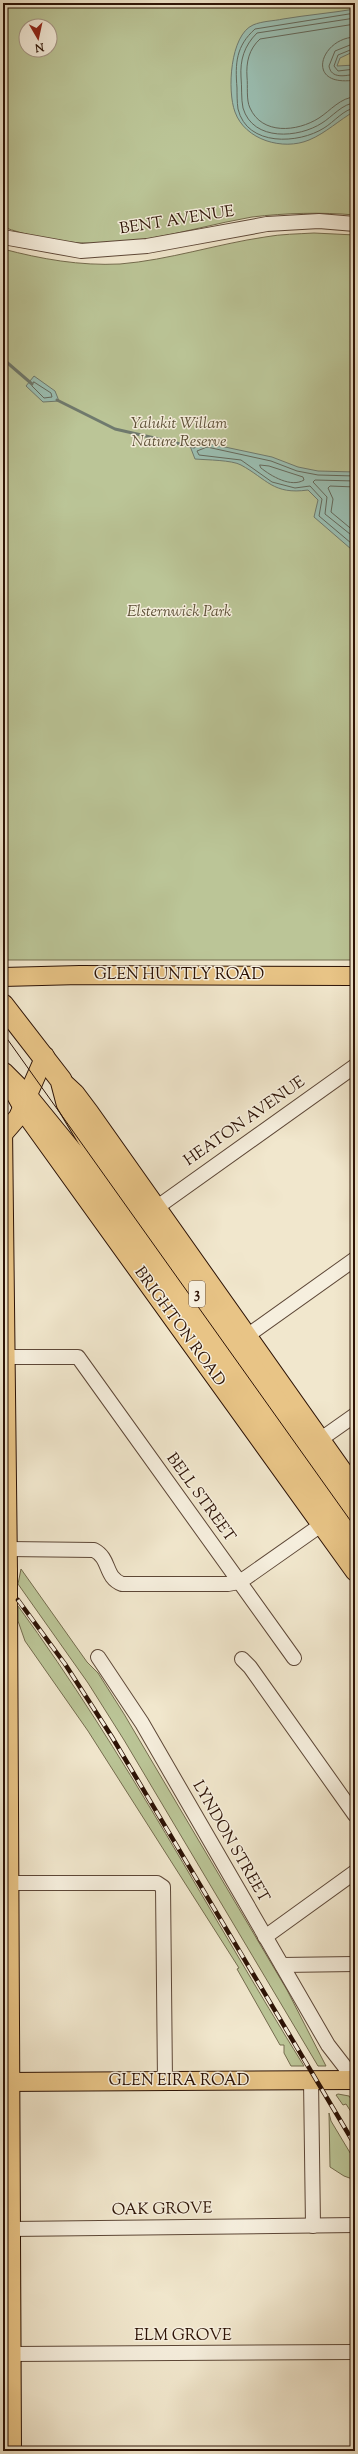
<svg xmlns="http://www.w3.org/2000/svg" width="358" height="2454" font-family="'Sorts Mill Goudy',serif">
<rect width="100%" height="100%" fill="#f1e7cd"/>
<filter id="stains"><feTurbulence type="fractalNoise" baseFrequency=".005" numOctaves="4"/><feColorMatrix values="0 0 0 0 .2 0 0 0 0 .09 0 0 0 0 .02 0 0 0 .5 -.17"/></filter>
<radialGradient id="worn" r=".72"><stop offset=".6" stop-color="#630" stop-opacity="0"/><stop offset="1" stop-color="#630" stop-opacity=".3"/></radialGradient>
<!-- green -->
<g fill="#bbc597" stroke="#746c4e" fill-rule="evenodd">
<path d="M3,3h352v212c-34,-3 -70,-2 -103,2 -35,6 -70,16 -105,22 -47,9 -99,4 -144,-12zM26,26h24v24h-24z"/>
<path d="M314,233l41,2v725h-352v-711c38,10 77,17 117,15 49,-4 97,-20 145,-27 16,-3 33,-3 49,-4z"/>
<polygon points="21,1569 87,1662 98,1673 124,1714 287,1990 326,2066 318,2066 124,1740 88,1683 18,1584"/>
<path d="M18,1606c107,146 191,307 286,460h-13l-7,-13v-8h-4l-43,-76 2,-1 -151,-237 -63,-90 -7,-20z"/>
<polygon points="338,2094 349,2096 355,2105 355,2118 346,2104 343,2105 336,2095"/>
<polygon points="329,2113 331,2121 355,2161 355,2180 344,2176 330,2167"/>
</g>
<!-- water -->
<g fill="#9bc0b4" stroke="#6f7a6e">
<path d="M355,9v42l-15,7 -3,8 18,-1v46c-16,9 -29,22 -46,29 -26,11 -64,0 -74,-28 -8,-21 -5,-77 18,-87 9,-4 21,-4 30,-6 24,-4 48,-6 72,-10z"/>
<polygon points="34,376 55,391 59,401 43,402 26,386"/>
<path d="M206,443l66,14 26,10 20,4 37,1v75l-4,2 -37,-32 4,-17 -10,-10c-35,5 -41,-11 -67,-25 -9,-5 -34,-5 -46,-6l-5,-13z"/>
</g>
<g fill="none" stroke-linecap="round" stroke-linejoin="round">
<!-- shore -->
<g stroke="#64695c" stroke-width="1">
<path d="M355,13l-100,16c-19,17 -20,34 -18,59 0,6 0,14 1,21 9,38 61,35 86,19 10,-6 20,-19 31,-20"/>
<path d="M355,18l-98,15c-13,13 -17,27 -16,44 1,10 0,22 2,31 10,34 56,30 79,15 10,-6 21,-20 33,-20"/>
<path d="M355,24l-95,15c-11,10 -14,23 -13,38 1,9 -1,23 3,31 12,27 47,24 69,10 11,-7 22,-21 36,-21"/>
<path d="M355,37c-35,1 -51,51 0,43"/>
<path d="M355,43l-20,8 -6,15c2,13 16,10 26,8"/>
<polyline points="355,48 338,55 334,66 338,71 355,69"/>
<polygon points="34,382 51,393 52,397 44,398 32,386"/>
<path d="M260,465l9,1 34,11 1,3c-13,8 -33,-4 -43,-12z"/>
<polyline points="355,476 318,475 297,471 271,461 207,447 197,451 199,455 241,460 272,482 295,488 310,486 322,499 319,516 351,543 355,543"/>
<polyline points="355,481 315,480 313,482 327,497 325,514 355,538"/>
<polyline points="355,487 330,486 328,488 333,499 331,512 355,532"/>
</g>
<!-- stream -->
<g stroke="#6f7a6e" stroke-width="3">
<polyline points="3,359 32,384"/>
<polyline points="57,400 115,429 194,447"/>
</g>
<defs>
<g id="minor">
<polyline points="3,237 81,251 147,246 267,224 319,221 355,224"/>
<polyline points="156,1208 355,1066"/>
<polyline points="247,1336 355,1259"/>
<polyline points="6,1357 78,1357 294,1658"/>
<polyline points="321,1439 355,1415"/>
<path d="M8,1549l86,1c17,9 10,27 28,34h106l11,-2 8,-5 74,-52"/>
<polyline points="98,1657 142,1723 328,2045 345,2067 351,2080"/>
<polyline points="242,1659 250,1667 355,1815"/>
<polyline points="9,1883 157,1883 163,1887 165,2081"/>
<polyline points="265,1937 355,1872"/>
<polyline points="282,1965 355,1964"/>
<polyline points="311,2080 313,2226"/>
<polyline points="11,2229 355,2225"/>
<polyline points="12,2354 355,2352"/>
</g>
<g id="major">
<polyline points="3,977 80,975 355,976"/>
<polyline points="61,1080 75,1093 90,1113 355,1488"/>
<polyline points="9,1083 29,1119 355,1572"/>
<polyline points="3,1127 8,1571"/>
<polyline points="5,1132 18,1117 45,1056"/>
<polyline points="8,1593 12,2451"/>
<polyline points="3,2082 355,2080"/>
</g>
<g id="highway">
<polyline points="3,1005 61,1080 67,1103 98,1155 276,1401 355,1515"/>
<polyline points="3,1073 27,1097 84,1167 355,1547"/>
</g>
</defs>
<!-- minor casing -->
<use href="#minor" stroke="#5d4737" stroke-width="16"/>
<!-- major casing -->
<use href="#major" stroke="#2c1205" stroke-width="20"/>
<!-- highway casing -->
<use href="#highway" stroke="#2c1205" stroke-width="23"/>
<!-- minor -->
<use href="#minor" stroke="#f6efde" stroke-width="14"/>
<!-- major -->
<use href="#major" stroke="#e8c486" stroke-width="18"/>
<!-- highway -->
<use href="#highway" stroke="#e8c486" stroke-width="21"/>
<!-- tram -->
<polyline stroke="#2c1205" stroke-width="1" points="3,1033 355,1527"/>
<defs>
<polyline id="rail" points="18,1600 65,1664 112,1737 355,2145"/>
</defs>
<!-- rail casing -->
<use href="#rail" stroke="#2c1205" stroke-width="4.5"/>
<!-- rail -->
<use href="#rail" stroke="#f6efde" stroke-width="3" stroke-dasharray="9" stroke-linecap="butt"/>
<defs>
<polyline id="major-bridge" points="8,1571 8,1593"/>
</defs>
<!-- major-bridge casing -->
<use href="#major-bridge" stroke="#2c1205" stroke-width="20" stroke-linecap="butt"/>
<!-- major-bridge -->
<use href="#major-bridge" stroke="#e8c486" stroke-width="18"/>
</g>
<g text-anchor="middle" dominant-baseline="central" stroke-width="3" stroke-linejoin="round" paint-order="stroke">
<!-- shield labels -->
<rect fill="#f6efde" stroke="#695446" stroke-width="1" x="189" y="1281" width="16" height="26" rx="3"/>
<g font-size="15" font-weight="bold" fill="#2c1205">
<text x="197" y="1294">3</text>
</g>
<!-- street labels -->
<g font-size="16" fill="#2c1205" stroke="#f6efde">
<text transform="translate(177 221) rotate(-9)">BENT AVENUE</text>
<text x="179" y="975">GLEN HUNTLY ROAD</text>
<text transform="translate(245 1122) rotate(-35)">HEATON AVENUE</text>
<text transform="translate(179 1327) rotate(54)">BRIGHTON ROAD</text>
<text transform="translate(200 1498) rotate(54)">BELL STREET</text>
<text transform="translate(230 1842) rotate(60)">LYNDON STREET</text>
<text x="179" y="2081">GLEN EIRA ROAD</text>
<text transform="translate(162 2210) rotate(-1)">OAK GROVE</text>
<text x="183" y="2336">ELM GROVE</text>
</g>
<!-- park labels -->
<g font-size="16" font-style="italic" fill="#5e5138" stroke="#f6efde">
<text x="179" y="424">Yalukit Willam<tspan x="179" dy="18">Nature Reserve</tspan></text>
<text x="179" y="612">Elsternwick Park</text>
</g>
</g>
<!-- margin -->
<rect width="358" height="2454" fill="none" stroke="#f1e7cd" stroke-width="16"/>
<rect x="4" y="4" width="350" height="2446" fill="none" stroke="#2c1205" stroke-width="2"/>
<rect x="8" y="8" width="342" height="2438" fill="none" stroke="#2c1205"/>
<!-- north arrow -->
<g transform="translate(38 38) rotate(171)"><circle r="19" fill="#f6efde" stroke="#a59787"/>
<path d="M0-3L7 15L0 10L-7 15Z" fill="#8f2418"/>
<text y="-6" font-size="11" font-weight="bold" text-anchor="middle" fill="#2c1205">N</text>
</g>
<rect width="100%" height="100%" filter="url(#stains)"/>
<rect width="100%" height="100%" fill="url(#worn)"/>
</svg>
